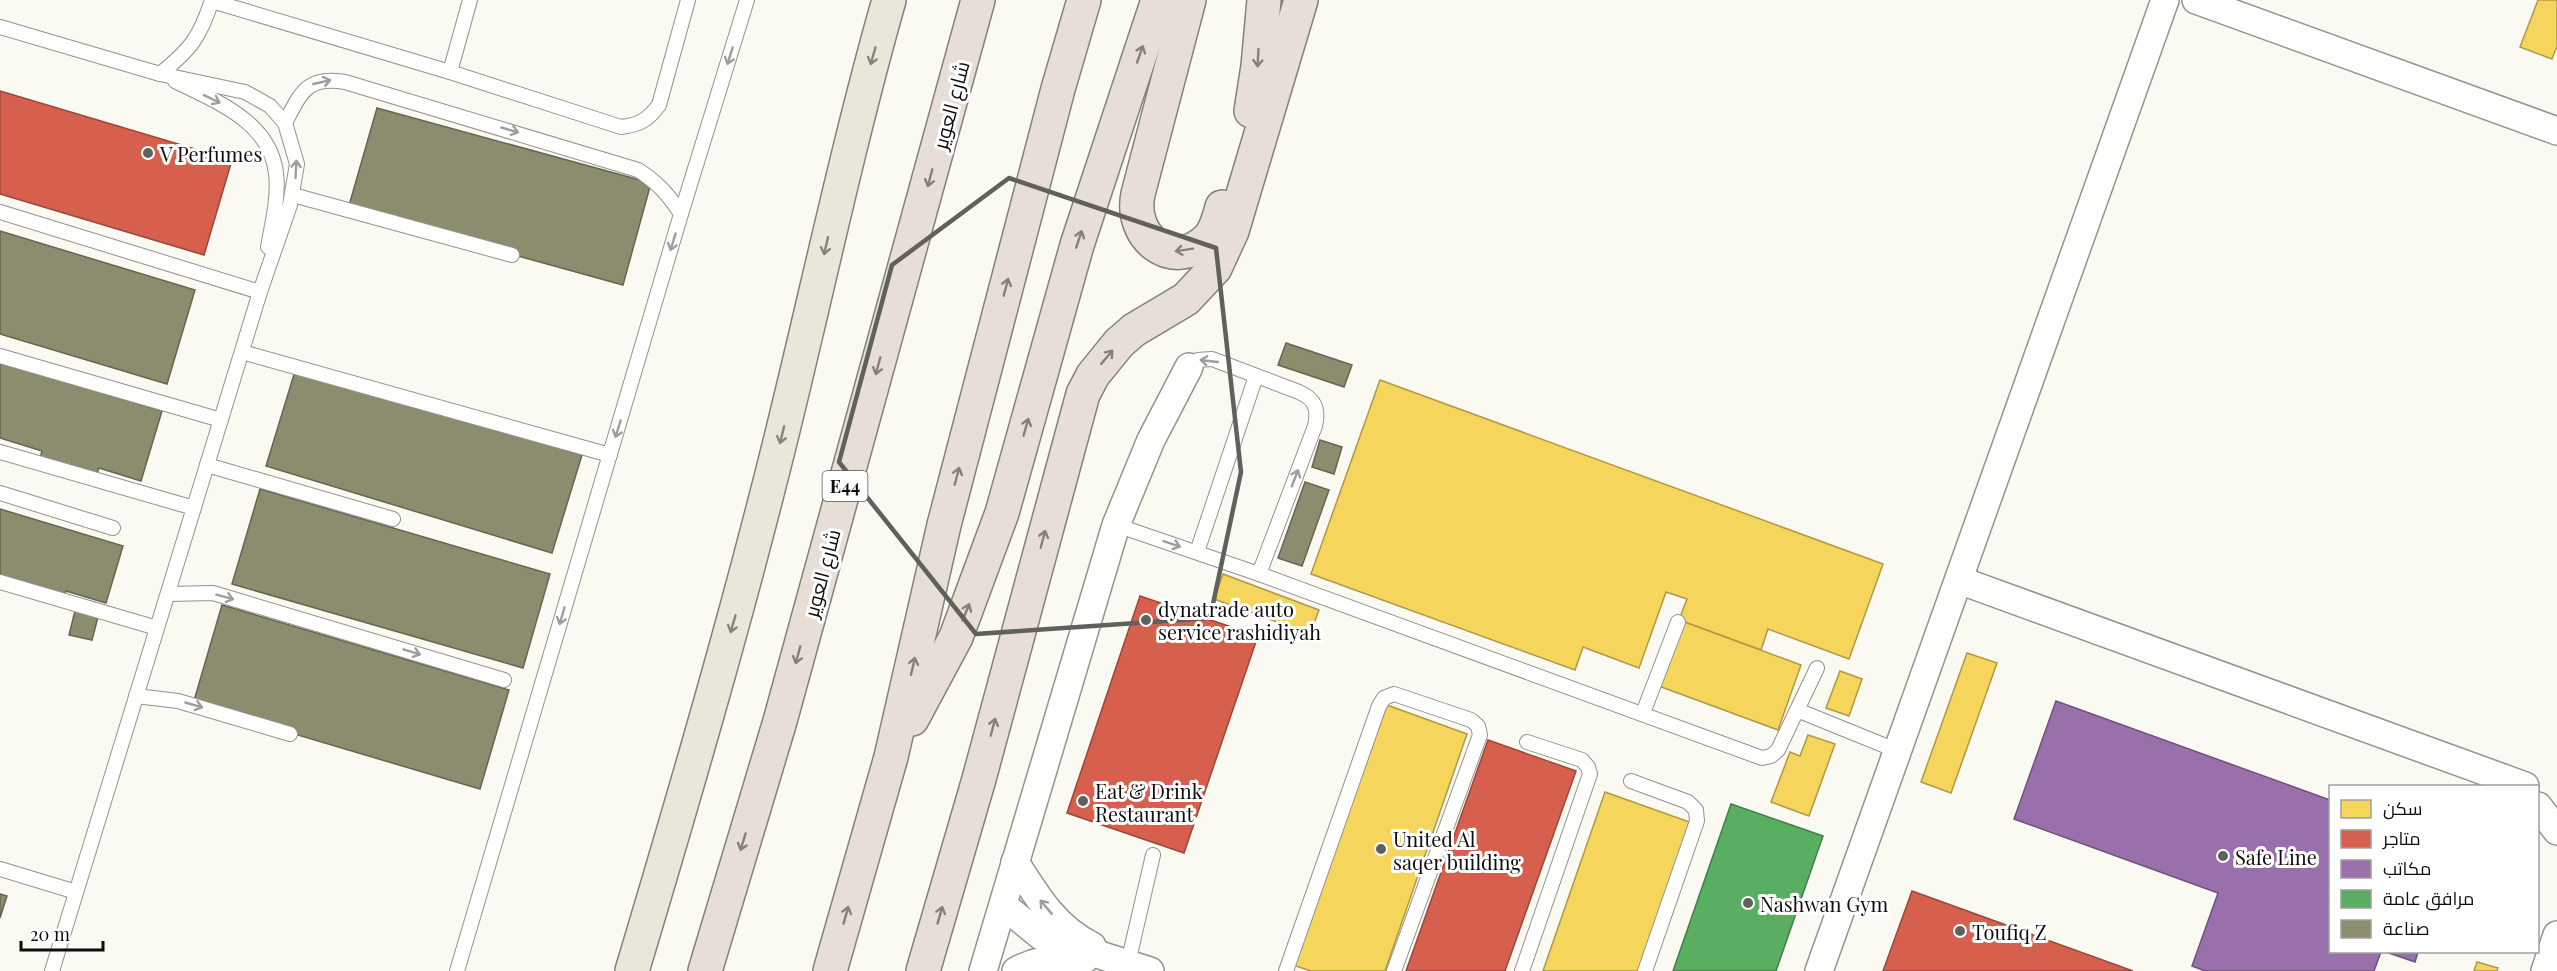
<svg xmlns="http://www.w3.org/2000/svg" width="2557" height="971" font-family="'Playfair Display',Cairo,serif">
<rect width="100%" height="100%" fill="#faf9f2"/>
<!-- homes -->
<g fill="#f6d55c" stroke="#b09944" stroke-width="1.5">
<polygon points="2538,0 2557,0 2557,46 2552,59 2520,47"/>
<polygon points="1380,380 1883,564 1849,659 1768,629 1761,650 1679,620 1687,599 1666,592 1639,668 1583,647 1575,670 1311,574"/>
<polygon points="1223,574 1319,610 1310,634 1214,599"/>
<polygon points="1679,620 1801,665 1778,730 1656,685"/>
<polygon points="1967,653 1997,663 1951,793 1921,782"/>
<polygon points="1840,671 1862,679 1849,716 1826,708"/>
<polygon points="1387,705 1467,734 1385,971 1311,971 1293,965"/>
<polygon points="1808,735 1835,744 1809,816 1771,802 1790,752 1800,756"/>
<polygon points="1605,792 1692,823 1639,971 1543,971"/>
<polygon points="2477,962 2498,968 2497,971 2474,971"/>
</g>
<!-- shops -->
<g fill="#d6604d" stroke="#9a473a" stroke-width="1.5">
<polygon points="0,91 232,160 204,255 0,194"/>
<polygon points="1140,596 1258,636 1184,853 1067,813"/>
<polygon points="1488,740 1576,771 1505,971 1406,971"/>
<polygon points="1912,891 2133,971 1883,971"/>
</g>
<!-- offices -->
<g fill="#9970ab" stroke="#6f527c" stroke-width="1.5">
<polygon points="2056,701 2330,800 2330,952 2381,952 2374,971 2205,971 2192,966 2218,893 2014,819"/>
<polygon points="2386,952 2418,952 2415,962"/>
</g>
<!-- public -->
<polygon fill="#5aae61" stroke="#437e48" stroke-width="1.5" points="1731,804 1823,836 1776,971 1673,971"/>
<!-- industry -->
<g fill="#8c8c6e" stroke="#666651" stroke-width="1.5">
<polygon points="377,108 651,183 623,285 348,209"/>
<polygon points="0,231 195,290 167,384 0,334"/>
<polygon points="1286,343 1352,365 1344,387 1278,365"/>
<polygon points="0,361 162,411 141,481 99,468 95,479 39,462 42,451 0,438"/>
<polygon points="296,368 582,455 552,553 266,466"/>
<polygon points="1320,440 1342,447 1334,474 1312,467"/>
<polygon points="1305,482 1329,490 1302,566 1278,558"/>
<polygon points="260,489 550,574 523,668 232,584"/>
<polygon points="0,509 123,546 106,603 66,591 63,600 0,581"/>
<polygon points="222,605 509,690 480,789 193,704"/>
<polygon points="75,611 98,617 92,640 69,635"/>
<polygon points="0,894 7,896 0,918"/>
</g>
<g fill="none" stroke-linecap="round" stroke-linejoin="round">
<defs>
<g id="service">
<path d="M212,1l238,71 171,55c18,-2 27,-7 38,-22l29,-105"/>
<polyline points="0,27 160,74 245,92 270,106 285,123 297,164 290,205 260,292 52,971"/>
<polyline points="450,72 470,0"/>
<path d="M160,74c31,-25 40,-37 52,-74"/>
<path d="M175,81c40,20 95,40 101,92 3,24 -4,51 -8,74"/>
<path d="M285,123c16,-31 22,-47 60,-41l293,88c19,12 31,25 43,44"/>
<polyline points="293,195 512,255"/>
<polyline points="0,212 260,292"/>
<polyline points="242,352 610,455"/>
<polyline points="0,356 221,420"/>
<polyline points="0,452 194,508"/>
<polyline points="207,465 393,519"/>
<polyline points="0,493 113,528"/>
<path d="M1116,525l143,49 56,-148c4,-17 0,-27 -16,-34l-87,-33 -14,1 -9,7"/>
<polyline points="1197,552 1256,376"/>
<polyline points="1259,574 1762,758 1771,756 1778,750 1817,668"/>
<polyline points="0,582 157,628"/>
<polyline points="168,594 213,593 504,680"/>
<polyline points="136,696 178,701 290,734"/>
<polyline points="1797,710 1898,751"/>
<polyline points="1643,713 1678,622"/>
<polyline points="1631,781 1688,802 1696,810 1697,821 1645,971"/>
<polyline points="0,869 76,892"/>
<polyline points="1128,963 1153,855"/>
<polyline points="457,971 681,214 747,0"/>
<polyline points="1286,971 1379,706 1384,698 1394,694 1471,720 1478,726 1480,735 1394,971"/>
<polyline points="1522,971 1590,774 1588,767 1582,760 1527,742"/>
</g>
<g id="minor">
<polyline points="2196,0 2557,131"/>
<polyline points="1959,580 2525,786"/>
<polyline points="2538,806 2557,831"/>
<path d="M1015,862c21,33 40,66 77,84"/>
<polyline points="1003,905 1041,936 1150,971"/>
<polyline points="983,971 1116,525 1151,440 1189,367"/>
<path d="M1016,971c21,-12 45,-14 69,-12"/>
<polyline points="1819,971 2165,0"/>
<polyline points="2545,971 2557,935"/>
</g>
<path id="primary" d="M632,971c52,-174 103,-348 147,-525 37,-149 68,-298 110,-446"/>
<g id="motorway">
<path d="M1189,0l-51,194c-9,43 34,78 69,46 9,-8 12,-22 15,-33"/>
<polyline points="1251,111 1258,66 1264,0"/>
<polyline points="912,719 956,637 1002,513 1077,245 1158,0"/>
<polyline points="705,971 780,721 978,0"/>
<polyline points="830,971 891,757 944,525 1058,89 1084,0"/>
<polyline points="923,971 979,779 1083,394 1093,375 1119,343 1134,330 1186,299 1215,268 1232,231 1301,0"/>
</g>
</defs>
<!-- service casing -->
<use href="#service" stroke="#949390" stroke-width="16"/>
<!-- minor casing -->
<use href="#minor" stroke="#949390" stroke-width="30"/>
<!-- primary casing -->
<use href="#primary" stroke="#81817d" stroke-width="36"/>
<!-- motorway casing -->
<use href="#motorway" stroke="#81817d" stroke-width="36"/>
<!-- service -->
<use href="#service" stroke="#fefefd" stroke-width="14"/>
<!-- minor -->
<use href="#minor" stroke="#fefefd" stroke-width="27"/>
<!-- primary -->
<use href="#primary" stroke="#eae6da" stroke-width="33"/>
<!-- motorway -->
<use href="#motorway" stroke="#e7dfd7" stroke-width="33"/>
</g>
<!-- one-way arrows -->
<defs><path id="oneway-shaft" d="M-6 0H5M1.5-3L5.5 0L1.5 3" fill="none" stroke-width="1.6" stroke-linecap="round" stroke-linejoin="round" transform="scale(1.5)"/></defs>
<g stroke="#85807c">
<use href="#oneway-shaft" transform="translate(1140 54) rotate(-71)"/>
<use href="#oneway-shaft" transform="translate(1258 58) rotate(93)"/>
<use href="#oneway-shaft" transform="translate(930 178) rotate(105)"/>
<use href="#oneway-shaft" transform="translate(1079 239) rotate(-72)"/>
<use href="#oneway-shaft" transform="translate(1184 250) rotate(171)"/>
<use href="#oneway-shaft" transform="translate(1006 287) rotate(-75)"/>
<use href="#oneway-shaft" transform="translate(1107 357) rotate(-50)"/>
<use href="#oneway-shaft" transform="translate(878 366) rotate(105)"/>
<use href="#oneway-shaft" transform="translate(1026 427) rotate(-74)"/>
<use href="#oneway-shaft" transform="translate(957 476) rotate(-75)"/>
<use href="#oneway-shaft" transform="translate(1043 539) rotate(-75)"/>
<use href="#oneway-shaft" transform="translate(966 612) rotate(-68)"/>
<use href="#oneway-shaft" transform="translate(798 655) rotate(105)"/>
<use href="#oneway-shaft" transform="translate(913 666) rotate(-77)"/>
<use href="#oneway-shaft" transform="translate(993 727) rotate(-75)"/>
<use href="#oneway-shaft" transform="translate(743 842) rotate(107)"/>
<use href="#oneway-shaft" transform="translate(846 915) rotate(-74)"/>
<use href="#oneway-shaft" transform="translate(940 915) rotate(-74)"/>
</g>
<g stroke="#9e9e9d">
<use href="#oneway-shaft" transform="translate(730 56) rotate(107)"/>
<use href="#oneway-shaft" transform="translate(322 82) rotate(-13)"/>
<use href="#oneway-shaft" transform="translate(212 99) rotate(26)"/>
<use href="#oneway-shaft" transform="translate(510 130) rotate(16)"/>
<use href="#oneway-shaft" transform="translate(296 169) rotate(-87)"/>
<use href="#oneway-shaft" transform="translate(673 242) rotate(107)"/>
<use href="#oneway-shaft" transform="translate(1209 361) rotate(-174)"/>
<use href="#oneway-shaft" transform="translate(618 429) rotate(107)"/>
<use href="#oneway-shaft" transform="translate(1295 478) rotate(-69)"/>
<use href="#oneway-shaft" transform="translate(1172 544) rotate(19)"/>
<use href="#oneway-shaft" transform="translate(225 597) rotate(15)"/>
<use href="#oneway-shaft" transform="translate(562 616) rotate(106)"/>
<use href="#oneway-shaft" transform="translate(412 652) rotate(17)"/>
<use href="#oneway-shaft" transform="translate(194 705) rotate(16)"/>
<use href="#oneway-shaft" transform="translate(1046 907) rotate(-130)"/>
</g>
<g stroke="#87847e">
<use href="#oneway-shaft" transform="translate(873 56) rotate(106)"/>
<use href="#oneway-shaft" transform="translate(826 246) rotate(103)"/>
<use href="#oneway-shaft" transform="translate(782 435) rotate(104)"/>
<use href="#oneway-shaft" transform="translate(733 624) rotate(106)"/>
</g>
<!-- marked area -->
<path fill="none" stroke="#60605d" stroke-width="4.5" stroke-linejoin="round" d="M1009,178l207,70 25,224 -31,146 -234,16 -137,-172 53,-197z"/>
<!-- markers -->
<g fill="#60605d" stroke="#fff" stroke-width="2">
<circle cx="148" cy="153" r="6"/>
<circle cx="1146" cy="620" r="6"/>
<circle cx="1083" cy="801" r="6"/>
<circle cx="1381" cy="849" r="6"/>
<circle cx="2223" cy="856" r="6"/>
<circle cx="1748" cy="903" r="6"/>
<circle cx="1960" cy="931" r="6"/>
</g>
<g text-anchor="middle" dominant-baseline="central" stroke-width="6" stroke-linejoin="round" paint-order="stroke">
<!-- shield labels -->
<rect fill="#fff" stroke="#565656" stroke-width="1.5" x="822.5" y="471" width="45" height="30" rx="4.5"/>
<g font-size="18" font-weight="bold" fill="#0d0d0d">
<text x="845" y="486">E44</text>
</g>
<!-- street labels -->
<g font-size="20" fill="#0d0d0d" stroke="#fff">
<text transform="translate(950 105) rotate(-75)">شارع العوير</text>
<text transform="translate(821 573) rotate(-75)">شارع العوير</text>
</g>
<!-- poi labels -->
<g font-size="20" fill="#0d0d0d" stroke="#fff" text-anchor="start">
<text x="160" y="153">V Perfumes</text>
<text x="1158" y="608">dynatrade auto<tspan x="1158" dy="23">service rashidiyah</tspan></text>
<text x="1095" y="790">Eat &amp; Drink<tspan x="1095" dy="23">Restaurant</tspan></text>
<text x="1393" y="838">United Al<tspan x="1393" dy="23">saqer building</tspan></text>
<text x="2235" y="856">Safe Line</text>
<text x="1760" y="903">Nashwan Gym</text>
<text x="1972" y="931">Toufiq Z</text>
</g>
</g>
<!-- legend -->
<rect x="2329" y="785" width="210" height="168" fill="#ffffff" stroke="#9e9e9e" stroke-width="1.5"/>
<rect x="2341" y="800" width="30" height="18" fill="#f6d55c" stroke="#9e9e9e" stroke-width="1.5"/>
<text x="2383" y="815" font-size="18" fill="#0d0d0d">سكن</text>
<rect x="2341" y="830" width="30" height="18" fill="#d6604d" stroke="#9e9e9e" stroke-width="1.5"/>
<text x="2383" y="845" font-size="18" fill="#0d0d0d">متاجر</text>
<rect x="2341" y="860" width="30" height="18" fill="#9970ab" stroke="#9e9e9e" stroke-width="1.5"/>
<text x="2383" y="875" font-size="18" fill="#0d0d0d">مكاتب</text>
<rect x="2341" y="890" width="30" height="18" fill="#5aae61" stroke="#9e9e9e" stroke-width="1.5"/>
<text x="2383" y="905" font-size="18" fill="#0d0d0d">مرافق عامة</text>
<rect x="2341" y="920" width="30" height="18" fill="#8c8c6e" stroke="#9e9e9e" stroke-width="1.5"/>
<text x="2383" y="935" font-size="18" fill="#0d0d0d">صناعة</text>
<!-- scale -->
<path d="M21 941v9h82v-9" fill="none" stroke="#0d0d0d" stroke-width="3"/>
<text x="30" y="941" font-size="18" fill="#0d0d0d" stroke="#ffffff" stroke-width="4.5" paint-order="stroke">20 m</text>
</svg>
